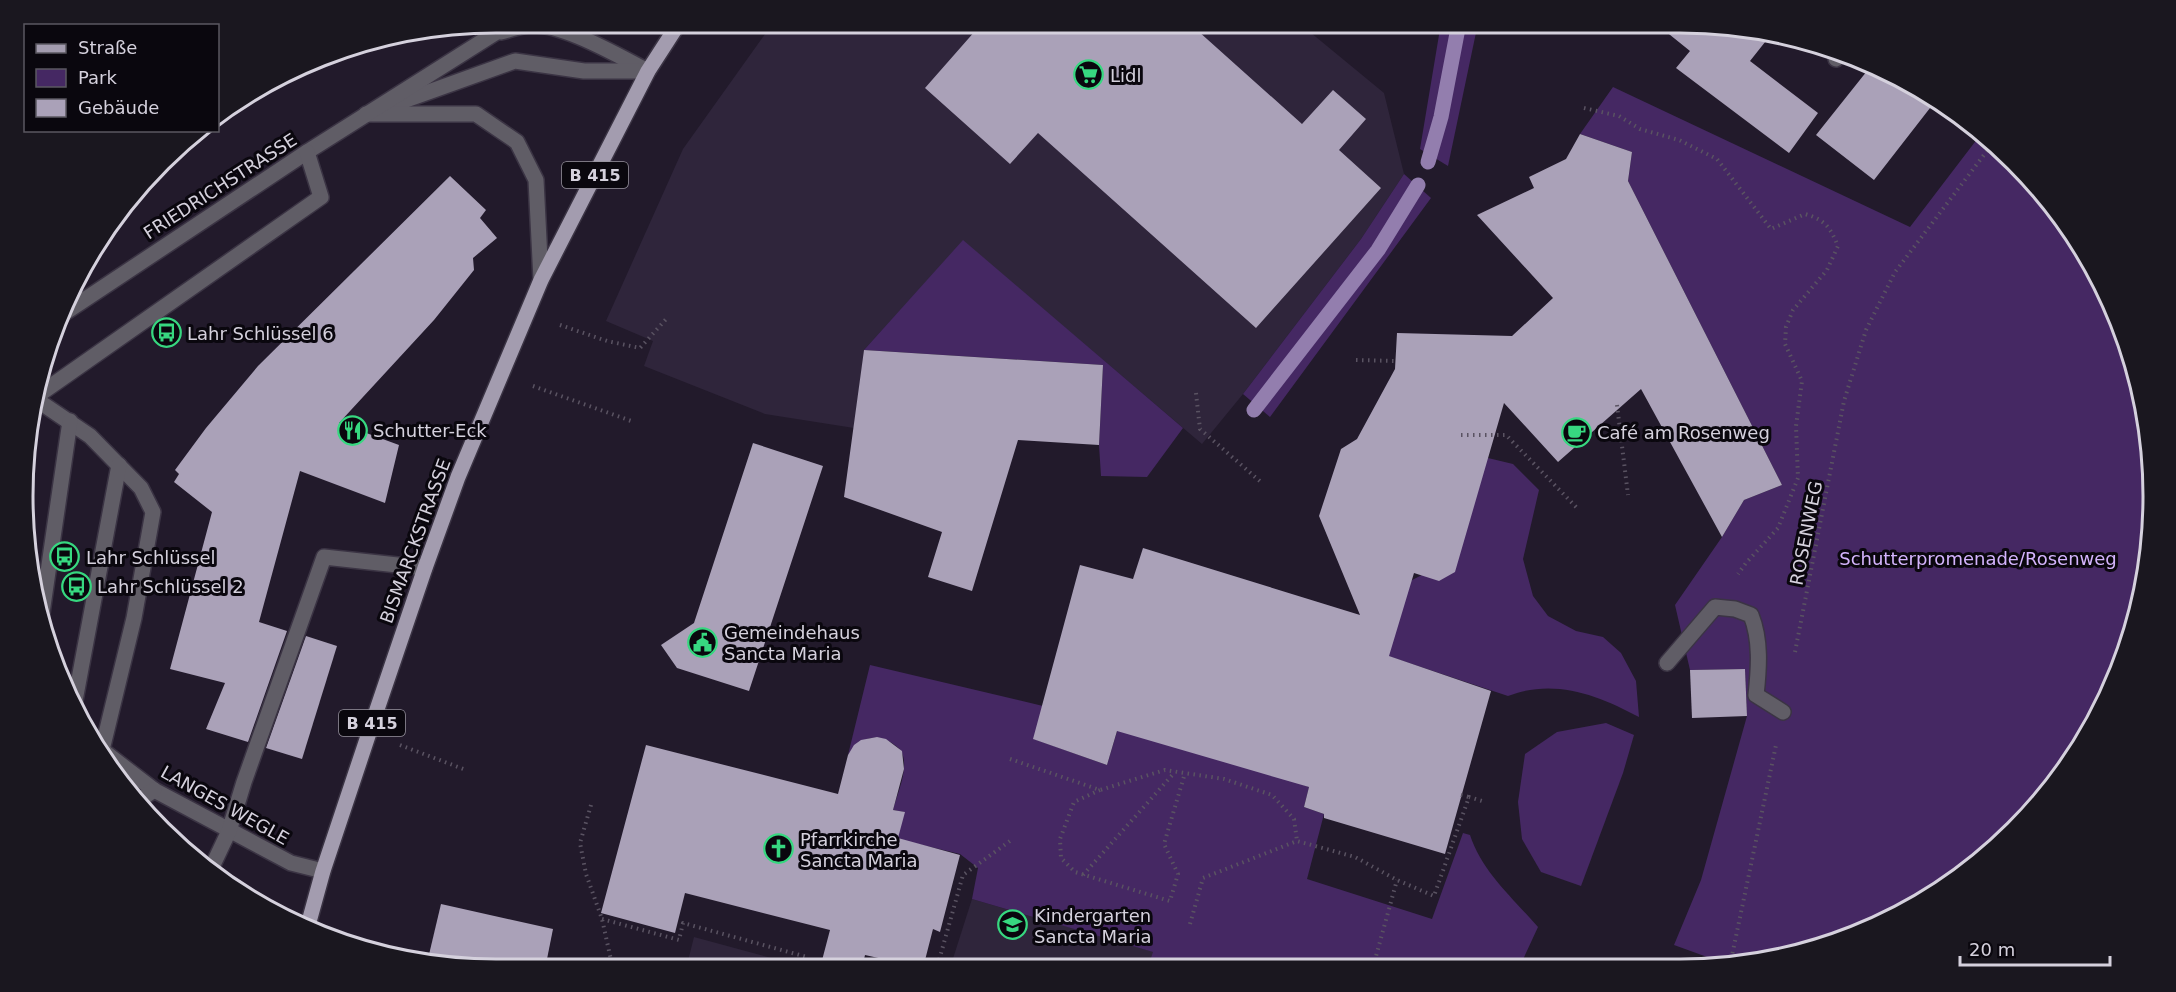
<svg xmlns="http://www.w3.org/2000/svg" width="2176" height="992" font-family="'DejaVu Sans',sans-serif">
<rect width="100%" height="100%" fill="#221a2b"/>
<!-- built -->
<g fill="#2f253b">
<polygon points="773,23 1299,23 1384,93 1404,174 1361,239 1243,394 1202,444 963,241 864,350 854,428 765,414 644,366 653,341 606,321 683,149"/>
<polygon points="972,899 1154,952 1148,967 950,968"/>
<polygon points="694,937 793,964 792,969 686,969"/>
</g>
<!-- green -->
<g fill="#452863">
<polygon points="1441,23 1478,23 1448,166 1420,149"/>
<polygon points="1613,87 1910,227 1981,134 2015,161 2073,233 2117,314 2144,403 2153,496 2144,588 2118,677 2056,784 1969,871 1862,933 1742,965 1720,965 1721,962 1674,945 1701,880 1747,716 1745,669 1690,670 1675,605 1722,537 1744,500 1782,485 1628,181 1632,152 1580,134"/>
<polygon points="1404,174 1431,198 1270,417 1243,394 1361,239"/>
<polygon points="963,240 1183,428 1147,477 1101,476 1099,445 1103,365 864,350"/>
<path d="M1488,458l25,6 26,26 -16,69 10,37 15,20 28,15 27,6 18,16 15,28 3,36c-41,-22 -85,-39 -131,-21l-147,-49 51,-67 10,-5z"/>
<path d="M870,665l173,41 -9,33 73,26 14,-47 188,69 -5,20 20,7 -17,65 125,40 31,-86 7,2c12,37 43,63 68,92l-18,39 -372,1 5,-15 -181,-53 6,-31 -18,-14 -63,-15 7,-27 -11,-2c4,-16 16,-41 9,-57 -1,-4 -6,-7 -10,-10 -17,-11 -34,-4 -44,12z"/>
<polygon points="1606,723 1634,735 1623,773 1581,886 1541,872 1522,839 1518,802 1525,754 1557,732"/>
</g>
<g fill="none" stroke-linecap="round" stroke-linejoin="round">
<!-- stream -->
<g stroke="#937eae" stroke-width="15">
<polyline points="1428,162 1441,117 1459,23"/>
<polyline points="1254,410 1378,250 1418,185"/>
</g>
</g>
<!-- building -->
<g fill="#aaa1b8">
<polygon points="983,22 1188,22 1302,124 1333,90 1366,119 1339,150 1381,188 1256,328 1038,133 1010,164 925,88"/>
<polygon points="1654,22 1680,22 1773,32 1750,61 1818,113 1789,153 1676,68 1690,51"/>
<polygon points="1878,68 1937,99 1874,180 1816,135 1867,71 1872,75"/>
<polygon points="1580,134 1632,152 1628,181 1782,485 1744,500 1722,537 1641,389 1558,462 1504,403 1455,572 1439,581 1414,573 1389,656 1491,691 1445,854 1324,818 1324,814 1304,807 1309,787 1117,731 1107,765 1033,739 1080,565 1133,579 1143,548 1360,615 1319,516 1341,449 1357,439 1395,369 1397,333 1512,336 1553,298 1477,215 1534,188 1529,177 1566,159"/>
<polygon points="450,176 486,210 480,218 497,238 473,258 474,270 434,320 339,423 399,445 385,503 300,471 259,622 287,631 248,742 206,729 225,683 170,669 212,512 174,482 179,474 175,470 206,428 258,366"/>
<polygon points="864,350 1103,365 1099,445 1018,440 972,591 928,577 942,532 844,497"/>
<polygon points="753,443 823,466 749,691 677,668 661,645 694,623"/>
<polygon points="306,636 337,646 302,759 266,748"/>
<polygon points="1745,669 1747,716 1692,718 1690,670"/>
<polygon points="877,737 886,739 902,751 904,769 893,810 905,812 898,838 960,855 940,932 933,929 923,968 865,955 862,968 820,968 830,930 685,893 675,933 601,913 646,745 838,794 848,755 854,745 861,740"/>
<polygon points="441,904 553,929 545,969 496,969 427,963"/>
</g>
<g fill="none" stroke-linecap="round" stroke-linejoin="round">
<defs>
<g id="minor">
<path d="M501,32c9,-2 18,-6 27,-7 32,-3 87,29 116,44"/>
<polyline points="1836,59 1841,52"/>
<polyline points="395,104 515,61 584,71 648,71"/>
<polyline points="366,114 476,114 517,142 536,180 541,280"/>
<polyline points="66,312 307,152 511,23"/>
<polyline points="34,398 90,436 141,488 153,512 134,618 102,750"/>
<polyline points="31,412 34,398 321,197 307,152"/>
<polyline points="41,620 70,421"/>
<path d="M1667,663l48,-56 20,2 16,6c10,25 8,53 5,80l27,17"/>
<polyline points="74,706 119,465"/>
<polyline points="89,736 102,750 154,790 291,863 323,871"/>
<polyline points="141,799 154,790"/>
<polyline points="211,869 229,831 244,782 324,557 425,568"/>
</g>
<polyline id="major" points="307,929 323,871 369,733 425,568 458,477 541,280 648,71 679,23"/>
</defs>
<!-- minor casing -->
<use href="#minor" stroke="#3b3444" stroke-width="18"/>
<!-- major casing -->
<use href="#major" stroke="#3b3444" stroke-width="18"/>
<!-- path -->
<g stroke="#5a5362" stroke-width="4" stroke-dasharray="1.5 4.5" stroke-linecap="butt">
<path d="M1584,108l35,8 21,13 39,11 38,19 54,70 34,-15c20,6 25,13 33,32l-11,24 -34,40 -7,17 -1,17 17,37 -6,45 2,52 -20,50 -32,35 -8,11"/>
<polyline points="560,325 607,341 640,348 668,317"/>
<polyline points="1356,360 1395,361"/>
<polyline points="533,386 634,422"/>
<polyline points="1196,393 1200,429 1262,483"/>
<polyline points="1617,405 1628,495"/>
<polyline points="1461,435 1506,435 1578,509"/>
<polyline points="1795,652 1844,401 1866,330 1895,272 1993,143"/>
<polyline points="400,745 466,770"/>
<polyline points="1010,759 1100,790 1165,770 1224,779 1272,795 1294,819 1297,841"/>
<polyline points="1100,790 1074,802 1060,839 1061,858 1075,872 1170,901 1178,874 1164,844 1185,773"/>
<polyline points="1461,795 1469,797"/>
<polyline points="591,805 580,843 586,874 602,919 613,969"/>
<polyline points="1083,875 1175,772"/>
<polyline points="602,919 679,940 683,923 807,957 805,968"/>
<polyline points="1190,924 1203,878 1297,841 1355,857 1397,880 1434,896 1469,797 1482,801"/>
<polyline points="1730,965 1776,745"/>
<polyline points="1373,967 1397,880"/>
<polyline points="932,968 938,964 963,875 1010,841"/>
</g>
<!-- minor -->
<use href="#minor" stroke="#605d66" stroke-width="15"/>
<!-- major -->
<use href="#major" stroke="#a39caf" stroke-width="15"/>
</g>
<!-- icons -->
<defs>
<symbol id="supermarket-ring" viewBox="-11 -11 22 22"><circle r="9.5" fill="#0a070e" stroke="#37d880" stroke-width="1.5"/><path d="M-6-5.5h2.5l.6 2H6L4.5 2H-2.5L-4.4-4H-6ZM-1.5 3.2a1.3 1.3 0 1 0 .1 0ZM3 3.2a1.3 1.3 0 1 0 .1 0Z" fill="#37d880"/></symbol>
<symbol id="bus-ring" viewBox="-11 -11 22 22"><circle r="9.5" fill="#0a070e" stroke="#37d880" stroke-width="1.5"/><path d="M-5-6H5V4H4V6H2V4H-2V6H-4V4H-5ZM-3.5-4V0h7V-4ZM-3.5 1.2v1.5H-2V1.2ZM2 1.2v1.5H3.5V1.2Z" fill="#37d880"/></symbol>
<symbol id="restaurant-ring" viewBox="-11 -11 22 22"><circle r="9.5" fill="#0a070e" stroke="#37d880" stroke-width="1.5"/><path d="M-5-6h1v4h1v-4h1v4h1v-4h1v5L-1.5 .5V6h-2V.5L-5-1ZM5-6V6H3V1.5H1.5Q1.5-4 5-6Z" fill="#37d880"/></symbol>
<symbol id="cafe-ring" viewBox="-11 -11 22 22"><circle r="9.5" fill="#0a070e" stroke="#37d880" stroke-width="1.5"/><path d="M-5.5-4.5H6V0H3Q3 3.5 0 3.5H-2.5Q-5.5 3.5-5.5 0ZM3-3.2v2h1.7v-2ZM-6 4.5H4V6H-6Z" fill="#37d880"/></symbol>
<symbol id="civic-ring" viewBox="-11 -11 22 22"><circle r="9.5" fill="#0a070e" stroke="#37d880" stroke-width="1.5"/><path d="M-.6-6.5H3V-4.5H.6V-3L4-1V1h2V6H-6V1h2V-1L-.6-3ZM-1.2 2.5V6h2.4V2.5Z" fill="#37d880"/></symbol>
<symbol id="church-ring" viewBox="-11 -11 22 22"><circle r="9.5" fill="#0a070e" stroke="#37d880" stroke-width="1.5"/><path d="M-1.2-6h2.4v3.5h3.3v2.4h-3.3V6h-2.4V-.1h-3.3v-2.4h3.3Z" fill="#37d880"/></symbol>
<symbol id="school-ring" viewBox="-11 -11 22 22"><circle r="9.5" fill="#0a070e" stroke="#37d880" stroke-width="1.5"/><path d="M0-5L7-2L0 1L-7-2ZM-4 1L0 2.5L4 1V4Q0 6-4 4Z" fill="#37d880"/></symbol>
</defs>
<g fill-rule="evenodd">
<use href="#supermarket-ring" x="1072" y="58" width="33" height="33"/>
<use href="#bus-ring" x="150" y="316" width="33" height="33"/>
<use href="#restaurant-ring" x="336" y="414" width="33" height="33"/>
<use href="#cafe-ring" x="1560" y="416" width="33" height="33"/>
<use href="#bus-ring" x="48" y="540" width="33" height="33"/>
<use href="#bus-ring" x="60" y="570" width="33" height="33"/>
<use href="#civic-ring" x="686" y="626" width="33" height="33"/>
<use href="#church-ring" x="762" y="832" width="33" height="33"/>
<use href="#school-ring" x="996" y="908" width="33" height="33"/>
</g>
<g text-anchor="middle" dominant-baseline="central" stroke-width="6" stroke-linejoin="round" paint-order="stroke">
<!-- shield labels -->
<g fill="#0a070e" stroke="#98949f" stroke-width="1.5">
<rect x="562" y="162" width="66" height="26" rx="4.5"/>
<rect x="339" y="710" width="66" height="26" rx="4.5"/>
</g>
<g font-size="16" font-weight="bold" fill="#d5d1dd">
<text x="595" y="175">B 415</text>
<text x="372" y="723">B 415</text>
</g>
<!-- poi labels -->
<g font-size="18" fill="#d5d1dd" stroke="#0a070e" text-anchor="start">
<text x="1110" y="75">Lidl</text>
<text x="187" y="333">Lahr Schlüssel 6</text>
<text x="373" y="430">Schutter-Eck</text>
<text x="1597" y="432">Café am Rosenweg</text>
<text x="86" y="557">Lahr Schlüssel</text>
<text x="97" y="586">Lahr Schlüssel 2</text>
<text x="724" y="632">Gemeindehaus<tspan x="724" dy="21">Sancta Maria</tspan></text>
<text x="800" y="839">Pfarrkirche<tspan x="800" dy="21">Sancta Maria</tspan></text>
<text x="1034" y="915">Kindergarten<tspan x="1034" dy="21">Sancta Maria</tspan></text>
</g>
<!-- street labels -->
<g font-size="18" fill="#d5d1dd" stroke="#0a070e">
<text transform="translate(220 186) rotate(-33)">FRIEDRICHSTRASSE</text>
<text transform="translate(1806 533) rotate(-79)">ROSENWEG</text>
<text transform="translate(415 541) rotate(-70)">BISMARCKSTRASSE</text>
<text transform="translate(225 805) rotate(29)">LANGES WEGLE</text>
</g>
<!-- park labels -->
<g font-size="18" fill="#d4b4fd" stroke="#0a070e">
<text x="1978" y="558">Schutterpromenade/Rosenweg</text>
</g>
</g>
<!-- crop -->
<path d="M0 0H2176V992H0ZM496 33H1680A463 463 0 0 1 2143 496V496A463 463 0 0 1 1680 959H496A463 463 0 0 1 33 496V496A463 463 0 0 1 496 33Z" fill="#1a171f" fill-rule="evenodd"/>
<path fill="none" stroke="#d5d1dd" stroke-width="3" d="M496 33H1680A463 463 0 0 1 2143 496V496A463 463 0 0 1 1680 959H496A463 463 0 0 1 33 496V496A463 463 0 0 1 496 33Z"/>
<!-- legend -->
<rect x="24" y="24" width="195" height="108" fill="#0a070e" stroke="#5b5861" stroke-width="1.5"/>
<rect x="36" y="44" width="30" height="9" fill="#a39caf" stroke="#5b5861" stroke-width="1.5"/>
<text x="78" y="54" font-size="18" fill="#d5d1dd">Straße</text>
<rect x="36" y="69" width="30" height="18" fill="#452863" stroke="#5b5861" stroke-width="1.5"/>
<text x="78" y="84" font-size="18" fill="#d5d1dd">Park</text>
<rect x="36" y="99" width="30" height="18" fill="#aaa1b8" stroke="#5b5861" stroke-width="1.5"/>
<text x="78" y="114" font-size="18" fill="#d5d1dd">Gebäude</text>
<!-- scale -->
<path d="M1960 956v9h150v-9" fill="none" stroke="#d5d1dd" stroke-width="3"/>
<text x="1969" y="956" font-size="18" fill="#d5d1dd" stroke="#0a070e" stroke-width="4.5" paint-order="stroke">20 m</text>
</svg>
